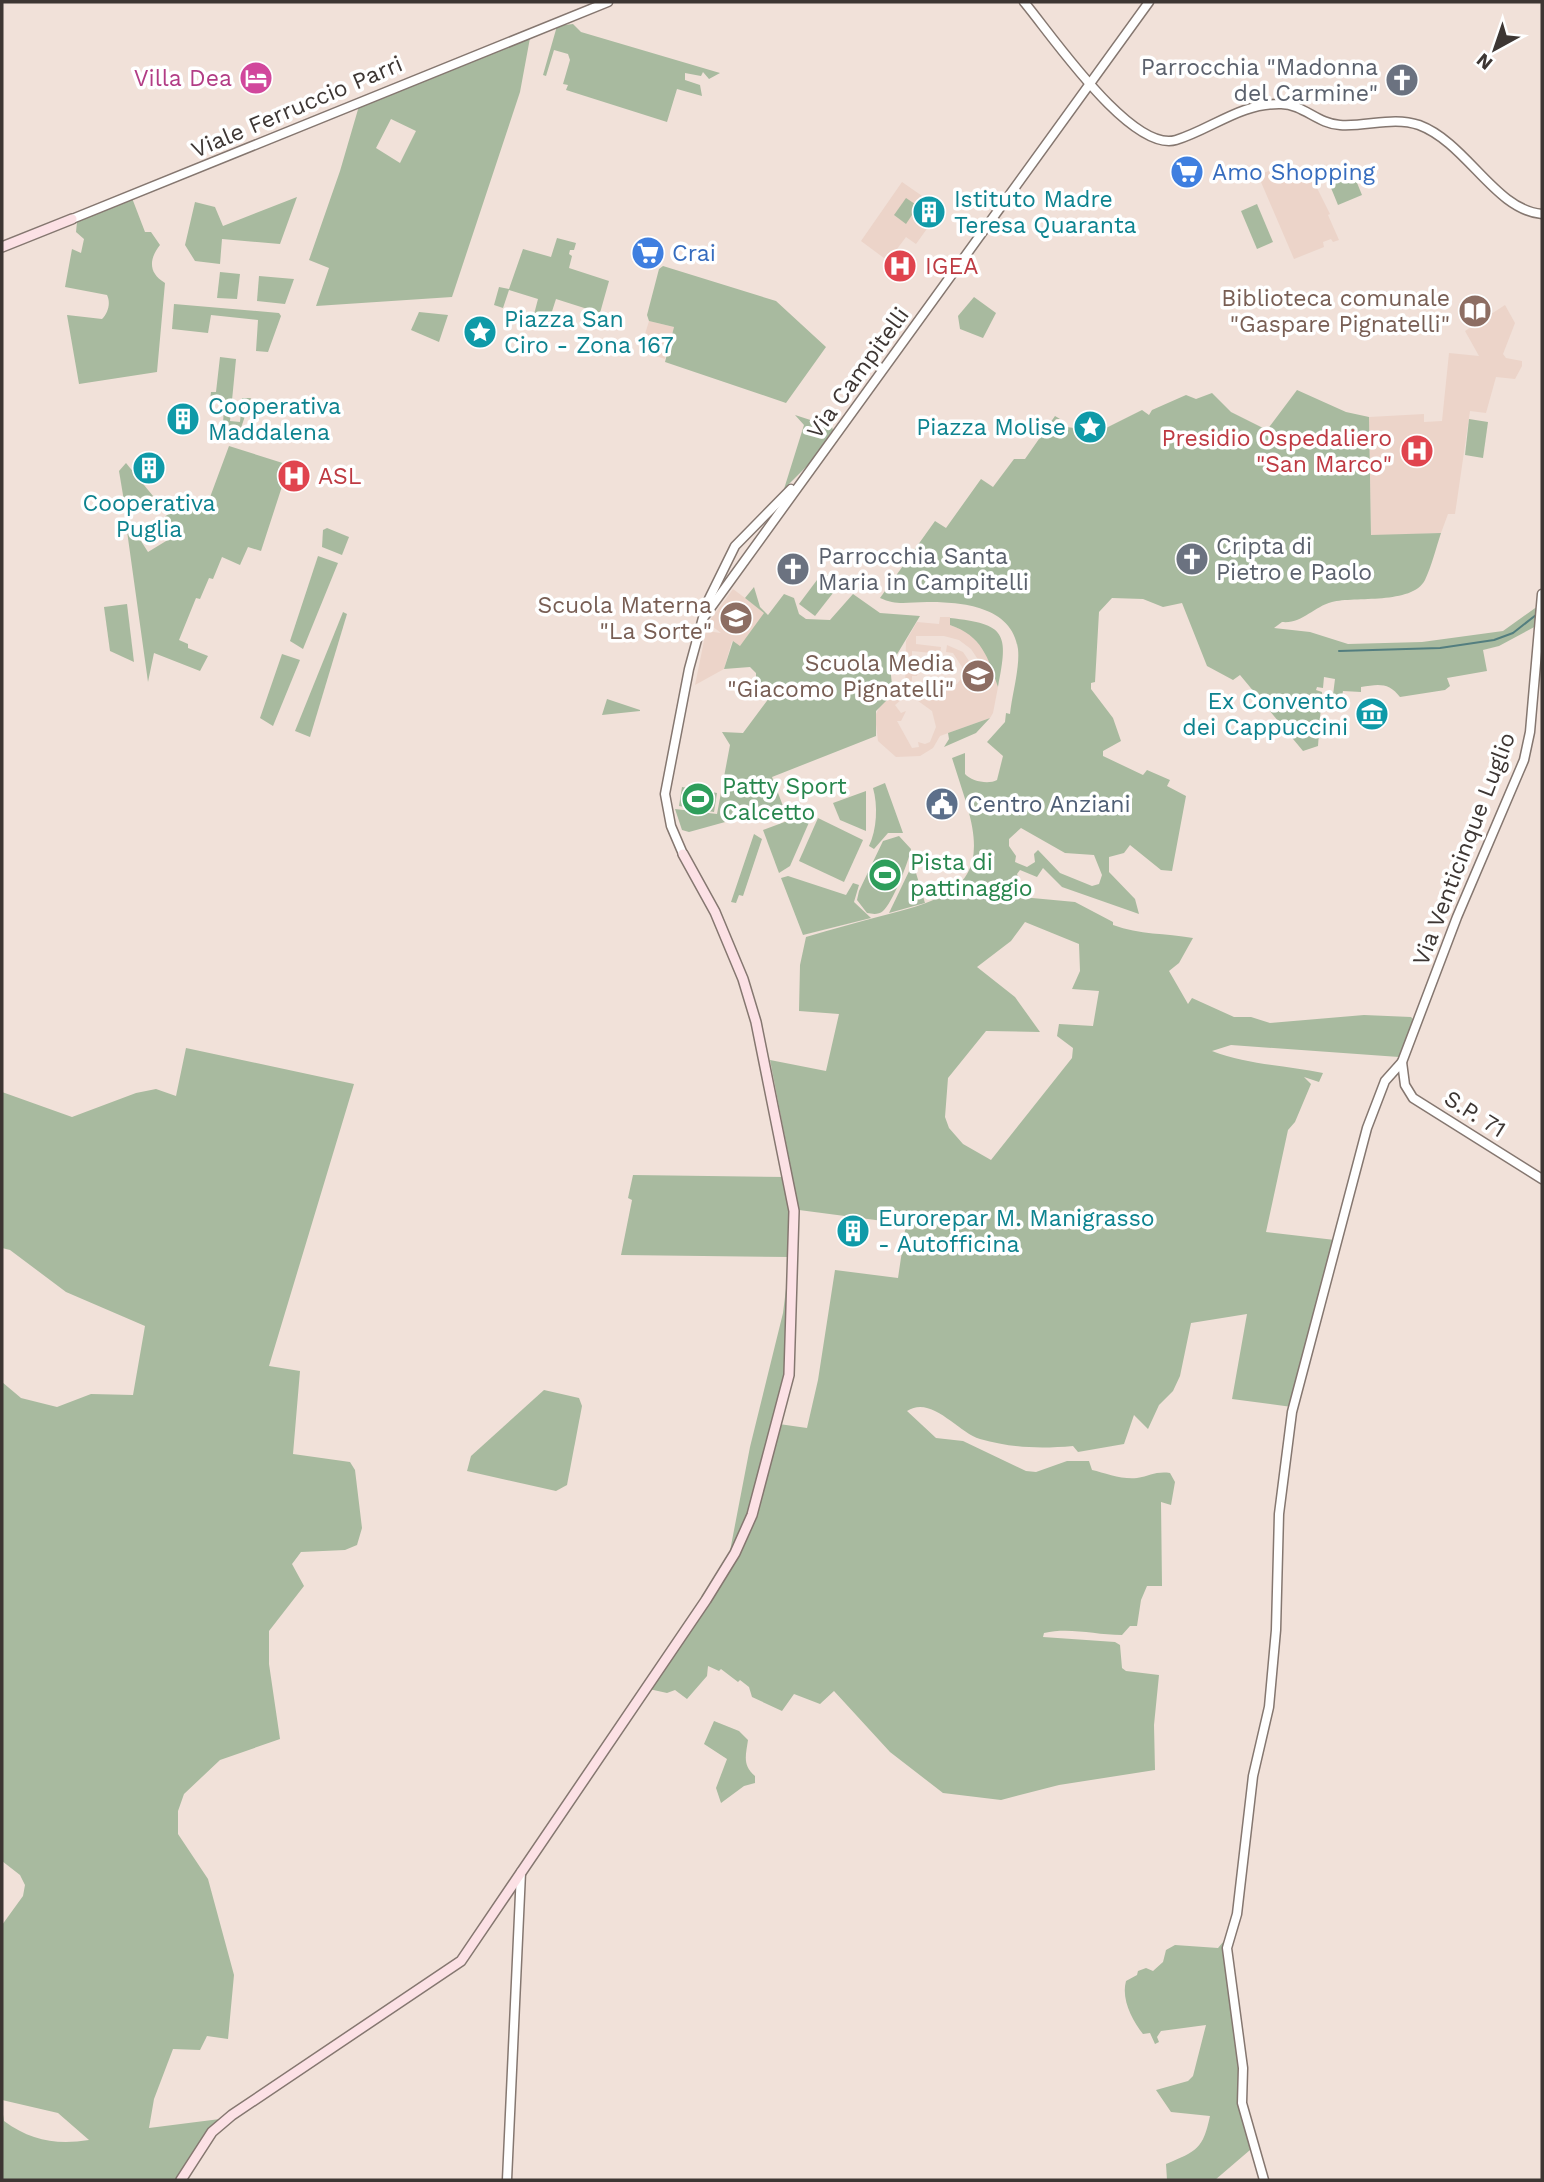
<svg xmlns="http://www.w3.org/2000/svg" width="1544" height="2182" font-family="'Work Sans',sans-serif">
<rect width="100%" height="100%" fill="#f1e1d9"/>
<!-- built -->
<g fill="#ecd4c9" fill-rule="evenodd">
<polygon points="1274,169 1312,178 1330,214 1328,215 1339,240 1333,242 1331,239 1323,242 1324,247 1294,259 1258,175"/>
<polygon points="902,182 941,209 916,244 906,237 888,261 861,241"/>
<polygon points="1505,305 1515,323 1503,354 1506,358 1522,361 1522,366 1515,379 1496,377 1486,413 1470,411 1455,514 1448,514 1441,533 1371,536 1369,417 1424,414 1424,422 1442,421 1449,353 1479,356 1465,331"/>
<polygon points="649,321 674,327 665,359 647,353 642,344"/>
<polygon points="733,589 765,613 740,647 732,641 724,669 695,685 706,631 721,633 708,623"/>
<path d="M940,617h10v8l18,7 19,21 11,34 -5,26 -3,5 -50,18 -7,12 -13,8 -24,1 -18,-16 -3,-25 8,-16 22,-10 1,-49 11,-19 22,2zM916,636h28l15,4 12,9 8,12 -8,3 -8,-12 -16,-7 -1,7 7,1 9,14 2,8 -7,9 -14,6 1,-10h-6v4h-8v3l-18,-2v-9h5l1,-5 20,2 1,-11 -27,-3v-8l28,3 1,-7 -25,-3zM914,698l18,13 4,16 -6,15 -5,2 -7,-2 1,5 -7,1 -15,-27h4l5,-10 -5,2 -6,-8 7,-6z"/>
</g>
<!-- green -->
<g fill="#a8ba9f" fill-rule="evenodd">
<polygon points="573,24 581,32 720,73 709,79 703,72 701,76 685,73 685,80 700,85 702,96 677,89 667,122 566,90 568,85 563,84 570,60 568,54 554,50 546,76 543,75 557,26"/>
<path d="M530,38l-10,54 -68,205 -136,9 13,-38 -20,-8 31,-89 19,-65zM391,119l25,12 -16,32 -24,-15z"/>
<polygon points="1353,173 1362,195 1338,205 1329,183"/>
<polygon points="297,197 280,244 222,239 220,264 195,261 185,245 195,202 215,207 223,226"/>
<path d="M132,198l13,34h6l9,13c-11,14 -12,28 5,38l-8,89 -78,12 -12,-69 35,4c6,-6 9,-16 5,-24l-42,-8 7,-38 9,4 3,-14 -8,-7 1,-10z"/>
<polygon points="906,198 918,206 906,224 894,215"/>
<polygon points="1257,204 1273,242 1257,249 1241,211"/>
<polygon points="557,238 576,243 574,250 570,250 569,254 572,256 569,268 609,281 600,313 556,299 547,327 532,322 538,299 509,290 503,308 494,305 499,287 509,289 523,249 551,257"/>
<polygon points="663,266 776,301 826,347 786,403 665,362 674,327 649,321 647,315 659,269"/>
<polygon points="220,272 240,274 237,299 217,298"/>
<polygon points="259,276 294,279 285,304 257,301"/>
<polygon points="974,297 996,313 983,338 960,329 958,316"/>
<polygon points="174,304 279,313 281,316 268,352 256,351 258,320 211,315 208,333 172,329"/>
<polygon points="419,312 448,315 439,342 411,330"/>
<polygon points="220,357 236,359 230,421 240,422 242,398 251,398 241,428 223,425 224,405 210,401 211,392 216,392"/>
<path d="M1297,390l49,22 23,5 2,118 70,-2c-5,15 -9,32 -16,47 -13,25 -70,16 -93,22 -19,5 -30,22 -50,20l-8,6 36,4 38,12 74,-2 81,-11 35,-25v19l-39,21 -16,4 4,21 -40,7 3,8 -5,4 -45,7c-11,-15 -22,-13 -39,-10v5l-18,-1 -1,5 -9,-1 2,-16 -11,-2 -1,11 -6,-1 -1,3 6,2 -4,54 -15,5 -63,-76 -7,5 -26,-14 -25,-63 -19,4 -20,-8 -31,-1 -13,14 -4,70 -4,1v6l22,29 8,23 -18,10v5l40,19 4,-5 23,10 -3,6 19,10 -14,75 -11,-1 -31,-25 -6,8 -15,4v15l26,27 4,15 -77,-27 -19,-19 -6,9 -17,-7 -3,4 3,7 -21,9 1,5 75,7 38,20v3c27,10 52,8 80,13l-14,25 -10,8 19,33 4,-6 42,19h17l19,6 94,-8 47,2 4,4 -16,36 -168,-12 -19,6c36,14 73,14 111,22l-4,9 -15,-5 7,7 -16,38 -7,8 -22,102 69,8 -43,167 -60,-8 15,-85 -56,9 -11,53 -7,15 -14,14 -11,24 -14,-14 -10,29 -46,8 -5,-6c-33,3 -61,2 -93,-7 -23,-7 -48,-44 -73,-28l29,27 27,3 63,30 10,1 31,-11h22l3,9c13,3 31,10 45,8 13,-2 19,-7 33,-5l5,9 -4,23 -10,-3 1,84h-15l-6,14 -4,26h-7l-8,9c-27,0 -52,-8 -78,-2l-1,4 72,5 5,3 2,23 4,3 33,4 -5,50 1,45 -96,15 -58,15 -58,-7 -53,-41 -56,-61 -14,13 -26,-10 -12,17 -30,-14 -3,-10 -9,-7 -2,2 -17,-13 -2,2 -11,-5 -1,10 -20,23 -12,-9 -8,3 -18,-4c33,-47 70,-93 94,-145 18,-39 26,-79 36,-120l28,4 11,-48 17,-110 63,8 8,-54 -107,-14 -29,-150 56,11 13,-57 -40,-3 1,-46 6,-28c27,-8 55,-16 83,-23 65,-17 101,-32 78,-108l9,-4 -9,3 -15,-47 13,-5v21c6,7 23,11 32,6l6,-24 -16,-14 18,-20 1,-9 4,1c2,-20 10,-46 8,-65 -6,-43 -56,-47 -91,-47 -19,0 -30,4 -47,-4l55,-77 11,7 35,-49 12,8 21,-28h11l30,-43 5,3h-4l-12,17 19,-11 -2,-5 5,7 34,4 42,-21 7,5 3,-5 34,-15 10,4 16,-6 19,19 36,18zM1021,828l44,25 29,2 8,20 -3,9 -7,2 -32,-13 -22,-23 -4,4 1,8 -8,5 -12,-5 1,-6 -7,-10v-7zM1025,922l54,22 1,27 -8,18 27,2 -6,35 -34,-2 -2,12 16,12 -1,10 -81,102 -28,-16 -14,-16 -4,-11 3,-39 38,-47 54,1 -25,-35 -38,-30 34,-26z"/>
<polygon points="795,415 832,427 833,430 811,462 784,489 804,425"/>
<polygon points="1469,419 1488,422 1483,458 1465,455"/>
<polygon points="229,446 289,465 261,551 248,547 240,565 222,557 213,579 209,578 200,599 196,598 179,640 188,644 188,648 208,656 200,671 154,653 148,682 127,531 134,530 148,552 171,538 161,520 172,511 175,514 191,497 206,508"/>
<polygon points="126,463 153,496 126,513 119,471"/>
<polygon points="327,528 349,537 342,555 322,547 323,530"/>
<polygon points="318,556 338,563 303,649 290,641"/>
<polygon points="823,572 840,584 815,616 799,604"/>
<polygon points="754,587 760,607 768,615 784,594 794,598 799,614 806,619 830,620 853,594 880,613 920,616 890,666 893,694 876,711 876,736 772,777 783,806 689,832 682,830 675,809 717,814 730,745 722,732 743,733 772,694 756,682 756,673 750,667 724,669 733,641 740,646 764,613 745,598"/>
<polygon points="127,604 134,662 110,651 104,607"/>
<polygon points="343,612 347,614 310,737 295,731"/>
<path d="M950,618c56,6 59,15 48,69 -10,-30 -16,-51 -48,-62z"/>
<polygon points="282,654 300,660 273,726 260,718"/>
<polygon points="607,699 640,710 640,711 602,715"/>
<polygon points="990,718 976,733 944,747 949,739 948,733"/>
<path d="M885,783l18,50h-15l-14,16 -5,-3c8,-16 9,-41 4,-58z"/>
<polygon points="682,787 717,793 714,812 679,806"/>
<polygon points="866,791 866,831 840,820 833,803"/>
<polygon points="814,811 790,866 779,873 763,830"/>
<polygon points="818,818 863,840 844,882 799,861"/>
<polygon points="754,834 762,839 743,896 739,895 736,903 731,902"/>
<path d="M899,836l12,13c-2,12 -19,55 -28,62 -5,4 -10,3 -16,2l-10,-13 2,-9 24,-50z"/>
<polygon points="913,863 925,903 889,913"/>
<polygon points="788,876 846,895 853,883 859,885 854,902 871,918 803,935 781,878"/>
<path d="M186,1048l168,36 -85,282 31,5 -7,83 57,8 5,8 7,58 -5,17 -12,5 -44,2 -9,12 12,22 -35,45v33l11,75 -60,21 -36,34 -6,17v23l30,45 26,96 -6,64 -21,-3 -7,14 -27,-1 -19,50 -5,29 71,-9 -29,36 -14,25h-175v-72l2,13c27,20 53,24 85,19l-31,-27 -56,-13v-175l21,-29 2,-11 -5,-10 -18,-14v-479l19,16 36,9 34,-13 42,1 12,-69 -79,-34 -56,-42 -8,-2v-156l70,25 64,-24 20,-4 20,7z"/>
<path d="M633,1175l154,2c3,21 8,42 9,64 3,95 -26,219 -60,308l-6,2 20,-104 33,-134 7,-56 -169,-2 11,-55 -4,-2z"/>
<polygon points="544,1390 579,1398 582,1406 567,1485 556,1491 467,1471 471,1456"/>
<path d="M714,1721l25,10 9,9c-2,15 -6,25 7,36v7l-11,3 -23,17 -5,-15 11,-29 -23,-15z"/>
<path d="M1229,1935l12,127 1,48 8,40 -35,30h-48l-1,-16c31,-13 37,-15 44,-48l-39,-4 -15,-22 32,-9 5,-5 13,-51 -45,6 -4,6 2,5 -4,2 -5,-11 -7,1c-11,-14 -22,-35 -17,-53l11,-6 1,-4 8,-3 7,3 10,-9 3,-12 9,-5 43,3z"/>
</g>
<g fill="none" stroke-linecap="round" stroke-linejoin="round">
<!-- stream -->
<polyline stroke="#537e7f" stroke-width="2" points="1339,651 1440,648 1494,640 1513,633 1536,615"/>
<defs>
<g id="tertiary">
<path d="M1024,2c27,32 107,151 152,138 36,-11 64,-37 105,-36 22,0 37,20 59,21 27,2 53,-9 79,0 48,18 76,85 123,89"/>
<polyline points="72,219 608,2"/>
<polyline points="1542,594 1530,732 1524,760 1457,917 1402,1062 1405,1085 1413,1098 1542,1179"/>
<polyline points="704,617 1149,2"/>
<polyline points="683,854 671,826 665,794 689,669 707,603 735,546 791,489"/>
<polyline points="507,2180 521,1872"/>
<polyline points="1264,2180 1242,2103 1243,2068 1227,1948 1237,1914 1253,1776 1269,1707 1276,1630 1279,1514 1292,1412 1367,1128 1385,1081 1402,1062"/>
</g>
<g id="secondary">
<polyline points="2,247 72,219"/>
<polyline points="181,2180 212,2132 232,2115 461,1961 706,1600 735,1553 752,1515 789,1375 794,1211 756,1022 743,979 715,912 683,854"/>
</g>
</defs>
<!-- tertiary casing -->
<use href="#tertiary" stroke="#857770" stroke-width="11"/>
<!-- secondary casing -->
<use href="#secondary" stroke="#857770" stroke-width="12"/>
<!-- tertiary -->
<use href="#tertiary" stroke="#fff" stroke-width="8"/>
<!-- secondary -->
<use href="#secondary" stroke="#fce1e5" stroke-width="9"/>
</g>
<!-- icons -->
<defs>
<symbol id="hotel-disc" viewBox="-11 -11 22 22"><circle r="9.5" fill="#d1479c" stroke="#fff"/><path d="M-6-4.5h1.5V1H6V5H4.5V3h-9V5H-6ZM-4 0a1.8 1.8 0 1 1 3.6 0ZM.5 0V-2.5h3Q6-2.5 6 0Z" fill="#fff"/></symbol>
<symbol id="church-disc" viewBox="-11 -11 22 22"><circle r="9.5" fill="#6b7280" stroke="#fff"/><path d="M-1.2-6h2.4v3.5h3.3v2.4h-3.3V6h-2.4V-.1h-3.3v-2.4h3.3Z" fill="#fff"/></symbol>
<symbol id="supermarket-disc" viewBox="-11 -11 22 22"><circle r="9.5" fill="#3f7fe0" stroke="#fff"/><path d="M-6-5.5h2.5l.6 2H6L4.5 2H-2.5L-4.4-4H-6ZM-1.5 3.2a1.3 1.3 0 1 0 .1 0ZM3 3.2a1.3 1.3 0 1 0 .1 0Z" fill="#fff"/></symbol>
<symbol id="building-disc" viewBox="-11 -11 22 22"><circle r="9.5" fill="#0f9aa8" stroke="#fff"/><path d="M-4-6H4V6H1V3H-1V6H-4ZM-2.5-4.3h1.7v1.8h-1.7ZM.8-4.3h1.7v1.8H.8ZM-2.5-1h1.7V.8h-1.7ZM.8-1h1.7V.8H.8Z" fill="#fff"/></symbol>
<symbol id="hospital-disc" viewBox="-11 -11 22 22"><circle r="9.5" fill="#e0444e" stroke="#fff"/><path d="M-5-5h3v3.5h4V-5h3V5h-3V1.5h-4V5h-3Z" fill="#fff"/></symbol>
<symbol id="library-disc" viewBox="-11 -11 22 22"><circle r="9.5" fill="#8d6e63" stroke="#fff"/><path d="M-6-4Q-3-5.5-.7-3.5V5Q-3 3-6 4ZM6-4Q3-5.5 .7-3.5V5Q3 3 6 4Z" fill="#fff"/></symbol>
<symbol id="sight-disc" viewBox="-11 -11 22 22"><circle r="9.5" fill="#0f9aa8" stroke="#fff"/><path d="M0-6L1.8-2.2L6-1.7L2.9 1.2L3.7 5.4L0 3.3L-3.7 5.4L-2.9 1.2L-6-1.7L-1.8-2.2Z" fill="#fff"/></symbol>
<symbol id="school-disc" viewBox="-11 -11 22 22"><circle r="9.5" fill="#8d6e63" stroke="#fff"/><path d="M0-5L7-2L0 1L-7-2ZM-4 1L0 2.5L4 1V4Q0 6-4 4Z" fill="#fff"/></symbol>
<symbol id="museum-disc" viewBox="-11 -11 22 22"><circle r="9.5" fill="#0f9aa8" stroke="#fff"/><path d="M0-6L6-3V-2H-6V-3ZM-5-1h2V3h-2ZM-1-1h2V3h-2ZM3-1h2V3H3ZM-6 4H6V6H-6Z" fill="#fff"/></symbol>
<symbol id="stadium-disc" viewBox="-11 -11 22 22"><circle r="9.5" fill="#2e9e5b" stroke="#fff"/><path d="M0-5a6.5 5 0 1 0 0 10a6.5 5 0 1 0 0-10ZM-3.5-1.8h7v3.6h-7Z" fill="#fff"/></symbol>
<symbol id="civic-disc" viewBox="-11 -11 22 22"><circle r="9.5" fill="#5c6f8a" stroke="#fff"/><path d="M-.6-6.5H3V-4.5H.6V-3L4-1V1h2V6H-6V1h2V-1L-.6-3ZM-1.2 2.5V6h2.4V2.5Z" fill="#fff"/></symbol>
</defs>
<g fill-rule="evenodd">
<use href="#hotel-disc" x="237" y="59" width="38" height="38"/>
<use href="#church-disc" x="1383" y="61" width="38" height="38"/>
<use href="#supermarket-disc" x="1168" y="153" width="38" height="38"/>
<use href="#building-disc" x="910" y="193" width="38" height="38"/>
<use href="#supermarket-disc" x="629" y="234" width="38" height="38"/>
<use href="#hospital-disc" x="881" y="247" width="38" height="38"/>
<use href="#library-disc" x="1456" y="292" width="38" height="38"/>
<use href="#sight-disc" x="461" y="313" width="38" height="38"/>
<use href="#building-disc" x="164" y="400" width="38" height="38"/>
<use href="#sight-disc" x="1071" y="408" width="38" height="38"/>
<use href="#hospital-disc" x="1398" y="432" width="38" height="38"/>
<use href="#building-disc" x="130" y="449" width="38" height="38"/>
<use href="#hospital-disc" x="275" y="457" width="38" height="38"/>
<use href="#church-disc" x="1173" y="540" width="38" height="38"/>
<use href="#church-disc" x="774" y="550" width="38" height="38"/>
<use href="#school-disc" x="717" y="599" width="38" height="38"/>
<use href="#school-disc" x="959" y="657" width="38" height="38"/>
<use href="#museum-disc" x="1353" y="695" width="38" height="38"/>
<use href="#stadium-disc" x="679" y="780" width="38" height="38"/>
<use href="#civic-disc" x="923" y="785" width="38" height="38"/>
<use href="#stadium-disc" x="866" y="856" width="38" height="38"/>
<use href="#building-disc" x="834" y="1212" width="38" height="38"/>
</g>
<g text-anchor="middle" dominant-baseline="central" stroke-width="7" stroke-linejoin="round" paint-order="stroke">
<!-- worship labels -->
<g font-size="23" fill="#5b616d" stroke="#fff" text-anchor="start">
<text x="1378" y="67" text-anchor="end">Parrocchia "Madonna<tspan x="1378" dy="26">del Carmine"</tspan></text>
<text x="1216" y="546">Cripta di<tspan x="1216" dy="26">Pietro e Paolo</tspan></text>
<text x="818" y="556">Parrocchia Santa<tspan x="818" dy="26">Maria in Campitelli</tspan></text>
</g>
<!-- hotel labels -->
<g font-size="23" fill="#b23c85" stroke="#fff" text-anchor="end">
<text x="232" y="78">Villa Dea</text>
</g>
<!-- street labels -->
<g font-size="23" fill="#3d3633" stroke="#fff">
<text transform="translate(297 107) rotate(-23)">Viale Ferruccio Parri</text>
<text transform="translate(858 373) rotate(-54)">Via Campitelli</text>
<text transform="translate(1464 849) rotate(-69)">Via Venticinque Luglio</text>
<text transform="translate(1475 1114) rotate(32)">S.P. 71</text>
</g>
<!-- shop labels -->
<g font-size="23" fill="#366cbe" stroke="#fff" text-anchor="start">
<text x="1212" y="172">Amo Shopping</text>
<text x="672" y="253">Crai</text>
</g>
<!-- culture labels -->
<g font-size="23" fill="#0d838f" stroke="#fff" text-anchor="start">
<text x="954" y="199">Istituto Madre<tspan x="954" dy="26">Teresa Quaranta</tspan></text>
<text x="504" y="319">Piazza San<tspan x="504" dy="26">Ciro - Zona 167</tspan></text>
<text x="208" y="406">Cooperativa<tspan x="208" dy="26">Maddalena</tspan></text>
<text x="1066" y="427" text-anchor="end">Piazza Molise</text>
<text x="149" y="503" text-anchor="middle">Cooperativa<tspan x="149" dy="26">Puglia</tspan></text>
<text x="1348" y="701" text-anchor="end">Ex Convento<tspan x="1348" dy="26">dei Cappuccini</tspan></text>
<text x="878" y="1218">Eurorepar M. Manigrasso<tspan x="878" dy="26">- Autofficina</tspan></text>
</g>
<!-- health labels -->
<g font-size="23" fill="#be3a42" stroke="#fff" text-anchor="start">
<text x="925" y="266">IGEA</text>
<text x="1392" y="438" text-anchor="end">Presidio Ospedaliero<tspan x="1392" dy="26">"San Marco"</tspan></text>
<text x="318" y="476">ASL</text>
</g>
<!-- education labels -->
<g font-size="23" fill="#785e54" stroke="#fff" text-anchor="end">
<text x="1450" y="298">Biblioteca comunale<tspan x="1450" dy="26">"Gaspare Pignatelli"</tspan></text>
<text x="712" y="605">Scuola Materna<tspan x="712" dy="26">"La Sorte"</tspan></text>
<text x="954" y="663">Scuola Media<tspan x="954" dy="26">"Giacomo Pignatelli"</tspan></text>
</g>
<!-- leisure labels -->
<g font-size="23" fill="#27864d" stroke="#fff" text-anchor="start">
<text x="722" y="786">Patty Sport<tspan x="722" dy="26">Calcetto</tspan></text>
<text x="910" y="862">Pista di<tspan x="910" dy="26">pattinaggio</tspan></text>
</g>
<!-- service labels -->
<g font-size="23" fill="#4e5e75" stroke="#fff" text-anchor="start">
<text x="967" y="804">Centro Anziani</text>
</g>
</g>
<!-- border -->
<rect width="1544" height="2182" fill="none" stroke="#3d3633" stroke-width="7"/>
<!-- north arrow -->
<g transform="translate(1495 49) rotate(220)" stroke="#ffffff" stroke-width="5" paint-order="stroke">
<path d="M0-5L12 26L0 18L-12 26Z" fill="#3d3633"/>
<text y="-10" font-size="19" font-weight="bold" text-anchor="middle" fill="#3d3633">N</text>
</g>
</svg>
